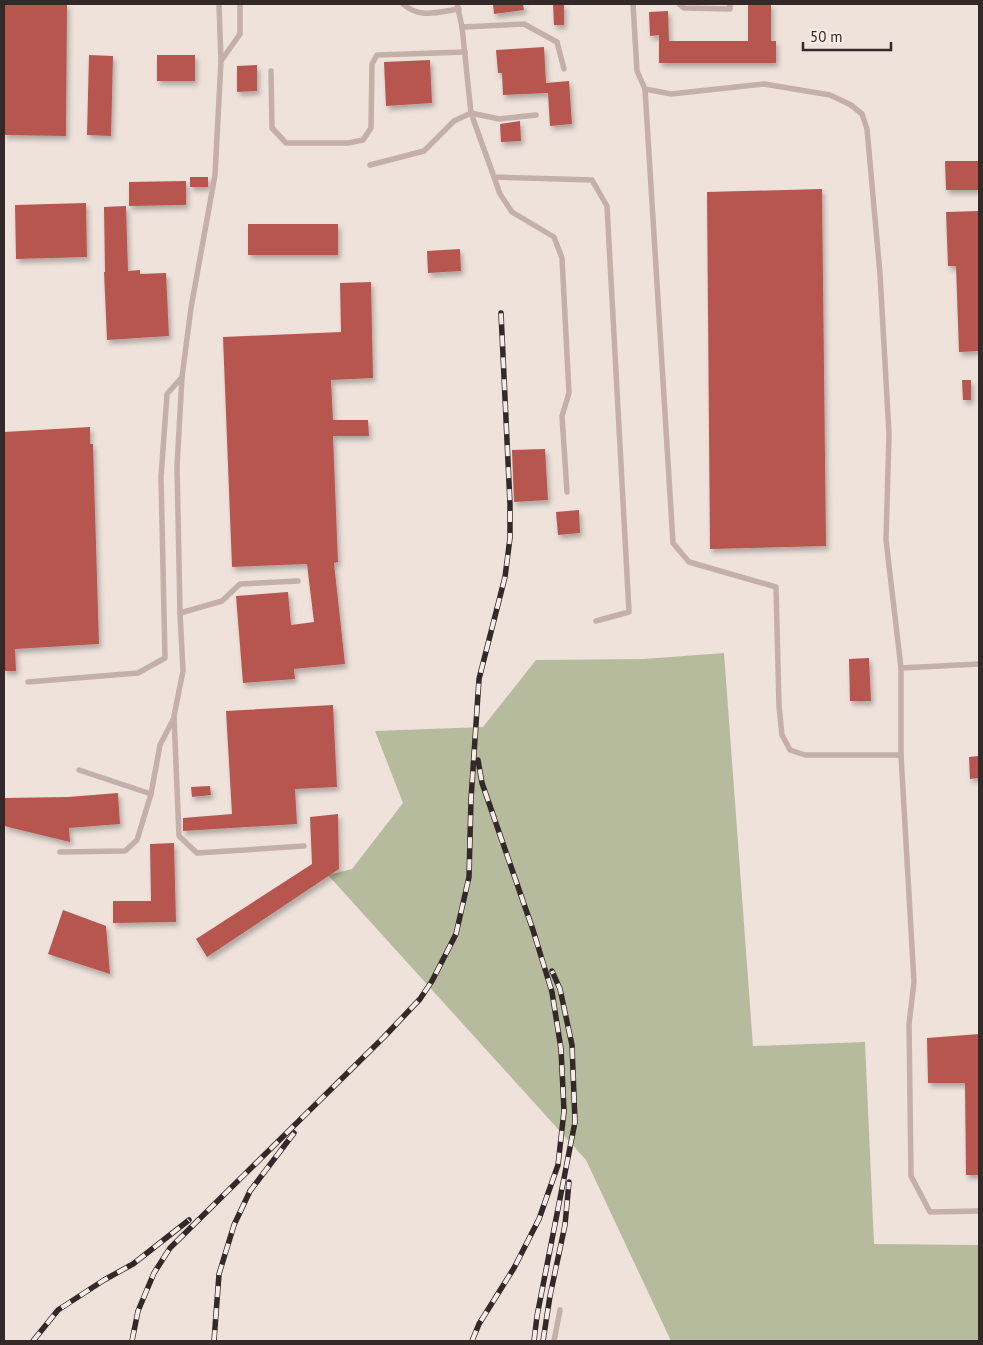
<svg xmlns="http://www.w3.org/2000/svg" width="983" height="1345" font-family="'PT Sans',sans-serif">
<defs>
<filter id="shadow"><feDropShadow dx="2.5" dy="4" stdDeviation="2.5" flood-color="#0004"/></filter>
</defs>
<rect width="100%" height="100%" fill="#eee2db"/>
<!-- green -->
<polygon fill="#b7bb9d" points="724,653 753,1046 865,1042 874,1244 979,1245 979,1341 671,1341 586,1160 328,875 352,869 403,803 375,731 483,727 536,660 644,659"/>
<!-- building -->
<g fill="#b75750" filter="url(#shadow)">
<polygon points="4,4 67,4 66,136 4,135"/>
<polygon points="493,4 523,4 524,10 494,14"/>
<polygon points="553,4 564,4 564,25 554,25"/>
<polygon points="748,4 771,4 771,41 776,41 776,63 659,63 659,35 650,36 649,12 668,11 669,41 748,41"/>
<polygon points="544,47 546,83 569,81 572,124 550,126 548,93 503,95 502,73 498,73 496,50"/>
<polygon points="89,55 113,56 111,136 87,135"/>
<rect x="157" y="55" width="38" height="26"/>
<polygon points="430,60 432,103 386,106 384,62"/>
<polygon points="257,65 257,91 237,92 237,66"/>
<polygon points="520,121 521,141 501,142 500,124"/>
<polygon points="945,161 978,161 978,190 946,190"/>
<rect x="190" y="177" width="18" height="10"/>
<polygon points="186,181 186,205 129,206 129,182"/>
<polygon points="822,189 826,546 710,549 707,192"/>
<polygon points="86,203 87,257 16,259 15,205"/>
<polygon points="126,206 128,271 140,270 140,274 166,273 169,336 107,340 104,272 105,272 104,207"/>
<polygon points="979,211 979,351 959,352 956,266 948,266 946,212"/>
<rect x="248" y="224" width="90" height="31"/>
<polygon points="460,249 461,271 428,273 427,251"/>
<polygon points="371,282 373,378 331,380 333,420 368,420 369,436 333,436 338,562 334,563 345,664 294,669 295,679 243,683 236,596 288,592 291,625 314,622 307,564 232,567 223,337 341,332 340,283"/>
<polygon points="962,380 971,380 971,400 963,400"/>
<polygon points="90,427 90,444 93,444 99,644 15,649 16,671 4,671 4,432"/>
<polygon points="545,449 548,500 514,502 512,450"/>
<polygon points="579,510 580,533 558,535 556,512"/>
<polygon points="869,658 871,701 850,701 849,659"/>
<polygon points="333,705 337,787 295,789 297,824 183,831 183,818 232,814 226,711"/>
<polygon points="979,756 979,778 970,779 969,757"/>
<polygon points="210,786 211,795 192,797 191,787"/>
<polygon points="118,793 120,824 69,828 70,842 4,826 4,798 68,797"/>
<polygon points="338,814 339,869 207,957 196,939 312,864 310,817"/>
<polygon points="174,843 176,922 113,923 113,901 151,901 150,844"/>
<polygon points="63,910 106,926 110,974 48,954"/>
<polygon points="979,1034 979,1175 966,1175 965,1083 928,1083 927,1038"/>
</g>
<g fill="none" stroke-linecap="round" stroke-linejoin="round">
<!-- lane -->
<g stroke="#c5b0a9" stroke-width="5.5">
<polyline points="219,4 221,61 215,175 191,308 182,377 177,466 180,613 183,671 174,716 179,836 197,853 304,846"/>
<path d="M403,4c17,15 35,8 56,5"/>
<polyline points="457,4 462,27 471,113 494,177 592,180 607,206 629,612 596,621"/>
<polyline points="633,4 637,71 645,89 673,543 689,562 776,587 779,706 782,735 790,750 805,755 901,755"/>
<polyline points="679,4 684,8 730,9 730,4"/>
<polyline points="462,27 524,24 557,42 564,69"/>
<polyline points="221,61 240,34 240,4"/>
<polyline points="271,71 272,128 286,143 348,143 363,140 371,128 372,64 377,55 465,52"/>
<polyline points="645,89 671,94 764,84 830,95 851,105 862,114 867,129 880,274 889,434 886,540 901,668 901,755 914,982 909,1024 911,1176 930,1212 979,1211"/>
<polyline points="370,165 424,151 454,121 471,113 499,119 536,115"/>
<polyline points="494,177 500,194 512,212 554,237 562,258 569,393 562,416 567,492"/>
<polyline points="180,613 222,601 240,584 298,581"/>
<polyline points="901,668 979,664"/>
<polyline points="28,682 138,673 165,658 161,477 167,394 182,377"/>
<polyline points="79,770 151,794 160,745 174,718"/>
<polyline points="60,852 125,851 137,840 151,794"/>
<polyline points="554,1341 560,1310"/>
</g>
<defs>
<g id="rail">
<polyline points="33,1341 58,1310 104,1280 133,1264 189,1220"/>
<polyline points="132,1341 138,1311 154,1273 170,1248 384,1037 420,999 432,981 456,934 469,877 471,799 479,679 505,577 510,538 510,504 501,313"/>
<polyline points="214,1341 219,1274 234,1225 250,1191 294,1133"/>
<polyline points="472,1341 479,1324 514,1268 539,1219 558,1165 564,1111 561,1049 552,992 533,930 482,783 478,760"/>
<polyline points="534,1341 537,1316 575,1122 572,1045 560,989 552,971"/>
<polyline points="543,1341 550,1296 565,1225 569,1182"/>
</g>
</defs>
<!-- rail casing -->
<use href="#rail" stroke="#332928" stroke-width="5.5"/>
<!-- rail -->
<use href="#rail" stroke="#f7ece7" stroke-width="4" stroke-dasharray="11" stroke-linecap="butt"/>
</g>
<!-- border -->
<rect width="983" height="1345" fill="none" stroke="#332928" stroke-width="10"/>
<!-- scale -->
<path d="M803 42v8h88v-8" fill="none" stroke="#332928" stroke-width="2.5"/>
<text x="810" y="42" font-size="15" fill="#332928" stroke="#f7ece7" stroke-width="4" paint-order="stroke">50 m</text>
</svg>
